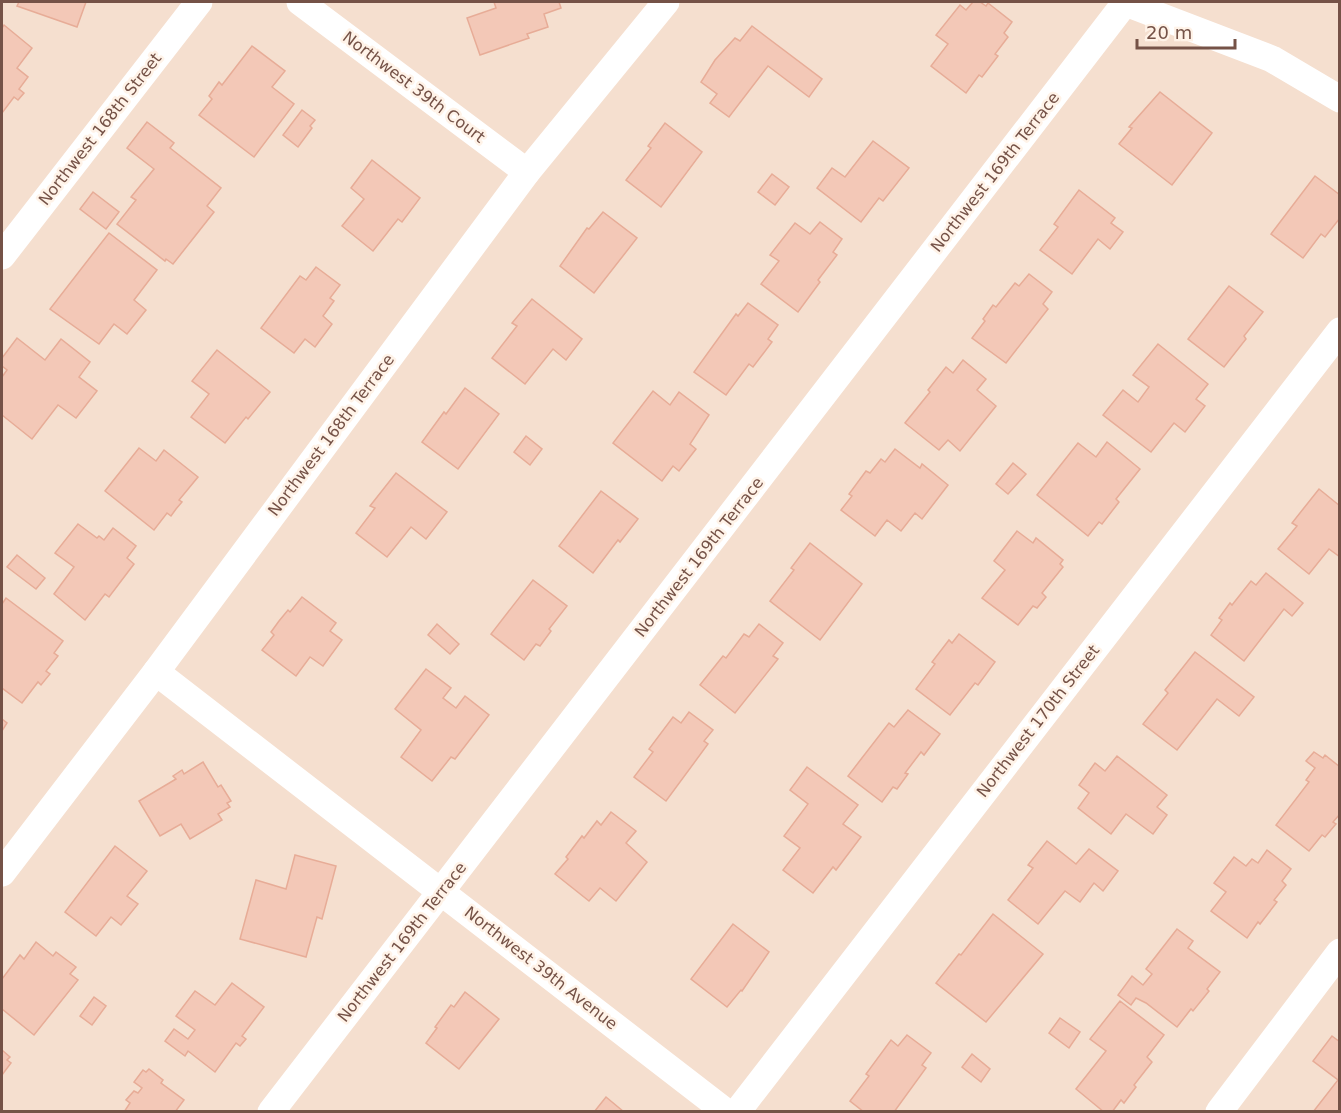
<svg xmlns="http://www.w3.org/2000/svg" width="1341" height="1113" font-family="'DejaVu Sans',sans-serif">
<rect width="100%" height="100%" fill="#fdefe1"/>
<!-- residential -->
<rect fill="#f5dfcf" x="2" y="2" width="1337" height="1109"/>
<!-- building -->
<g fill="#f3c8b7" stroke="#e7ac97" stroke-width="1.5">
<polygon points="19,2 86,2 77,27 17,6"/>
<polygon points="494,2 559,2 561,8 544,14 548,27 527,34 529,38 480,55 467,18 496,8"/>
<polygon points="973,2 980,2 986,6 988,3 1012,22 1004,33 1008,37 995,54 998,56 982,77 979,75 966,93 931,66 948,44 936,35 960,5 966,10"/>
<polygon points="4,25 32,48 17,68 28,77 19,89 24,93 18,100 14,97 2,113 2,28"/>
<polygon points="752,26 822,79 809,97 768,66 729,117 710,103 717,94 701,82 715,60 735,38 740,41"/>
<polygon points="252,46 285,71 272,87 294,104 254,157 199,115 212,99 209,96 219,82 222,85"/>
<polygon points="1160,92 1212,133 1172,185 1119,144 1132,128 1129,127"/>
<polygon points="302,110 315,120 310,126 312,128 298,147 283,135"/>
<polygon points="147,122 174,143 170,148 221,188 207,206 214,212 173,264 166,259 165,261 117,224 136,200 131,197 154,169 127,148"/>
<polygon points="665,123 702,152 661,207 626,180 651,148 648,146"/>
<polygon points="873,141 909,168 883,201 879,198 861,222 817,188 832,168 845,177"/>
<polygon points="372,160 420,198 402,222 398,219 373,251 342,226 364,199 351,188"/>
<polygon points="772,174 789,187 775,205 758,192"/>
<polygon points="1315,176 1340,195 1340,218 1325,237 1321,234 1303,258 1271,234"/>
<polygon points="1079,190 1115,218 1111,223 1123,232 1110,249 1098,239 1072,274 1040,250 1058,227 1054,224"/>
<polygon points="93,192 119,212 106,229 80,209"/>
<polygon points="603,212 637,238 594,293 560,266 587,228 589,229"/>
<polygon points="820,222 842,239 833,252 837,255 818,280 820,282 798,312 761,284 779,261 770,255 795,223 810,234"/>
<polygon points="109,233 157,270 134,300 146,310 127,334 114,324 99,344 50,309"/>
<polygon points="316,267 340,285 330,298 334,301 323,316 332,324 315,347 305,339 294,353 261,328 300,276 306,280"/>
<polygon points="1029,274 1052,292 1043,304 1048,309 1006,363 972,338 985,321 983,319 993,305 996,307 1015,283 1019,286"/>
<polygon points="1229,286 1263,312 1244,336 1246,339 1224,367 1188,339"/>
<polygon points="532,299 582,339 566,360 553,349 525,384 492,358 517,326 512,323"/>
<polygon points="748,303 778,325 768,339 772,342 753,367 749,364 726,395 694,372 736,314 738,316"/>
<polygon points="17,338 45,360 61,339 90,362 79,377 97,391 76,418 58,405 32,439 2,415 2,377 7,370 2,366 2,358"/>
<polygon points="1158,344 1208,384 1196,399 1205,406 1185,432 1174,423 1151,452 1103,415 1123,390 1138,402 1149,387 1133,375"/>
<polygon points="217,350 270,392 248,419 246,417 225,443 191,417 209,394 192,381"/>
<polygon points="963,360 986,379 977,390 996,406 960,451 948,440 939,450 905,423 930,392 928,390 946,367 953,373"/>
<polygon points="465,388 499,414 458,469 422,442 444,412 446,414"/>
<polygon points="653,391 670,405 679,392 709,415 690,444 696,449 679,471 673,466 662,481 613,443"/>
<polygon points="526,436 542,449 530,465 514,452"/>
<polygon points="1107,442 1140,469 1116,499 1119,502 1102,524 1099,522 1088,536 1037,495 1078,443 1096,457"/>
<polygon points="139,448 156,461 164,450 198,477 179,500 182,502 176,509 171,516 167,513 154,530 105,491"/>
<polygon points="895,449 920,468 922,464 948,485 922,519 915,513 901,531 887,520 875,536 841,510 852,496 849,494 866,471 870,473 881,459 885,462"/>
<polygon points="1013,463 1026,474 1008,494 996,484"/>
<polygon points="396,473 447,512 426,539 411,527 387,557 356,533 375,508 370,506"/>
<polygon points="1319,489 1340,506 1340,557 1329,549 1309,574 1278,549 1297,526 1292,523"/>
<polygon points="601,491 638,519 620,542 618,540 593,573 559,546"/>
<polygon points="78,524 97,538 99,536 104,540 113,528 136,546 127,558 134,564 109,597 105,594 85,620 54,594 74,567 55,553"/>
<polygon points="1017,531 1033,543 1036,538 1063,560 1060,564 1063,567 1042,593 1046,597 1037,608 1033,606 1018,625 982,598 1005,570 994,561"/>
<polygon points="810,543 862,584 820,640 770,601 794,570 791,568"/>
<polygon points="17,555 45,578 36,589 7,567"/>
<polygon points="1266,573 1303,603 1292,616 1284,609 1244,661 1211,635 1222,620 1219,618 1230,603 1232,605 1251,581 1256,585"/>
<polygon points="533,580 567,606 549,629 551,631 540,646 536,644 524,660 491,634"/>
<polygon points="302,597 336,623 330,631 342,640 323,666 310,657 296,676 262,650 274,635 271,632 279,621 288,610 290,612"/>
<polygon points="6,598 63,641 54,653 58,656 46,671 50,674 41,685 38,682 22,703 2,688 2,604"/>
<polygon points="437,624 459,644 450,654 428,635"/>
<polygon points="759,624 783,643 773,656 778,659 735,713 700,685 723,656 726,658 744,634 749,637"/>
<polygon points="959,634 995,662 978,685 975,683 950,715 916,689 935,664 932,662 949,640 952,643"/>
<polygon points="1195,652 1254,697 1239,716 1217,699 1177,750 1143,724 1168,693 1165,690"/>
<polygon points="426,669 451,688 443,698 456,708 465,696 489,715 455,759 451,757 432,781 401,757 421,730 395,709"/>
<polygon points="908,710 940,734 924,755 921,752 905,773 908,774 897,789 893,787 882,802 848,776 889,723 894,727"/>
<polygon points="689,712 713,730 704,741 708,744 666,801 634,777 653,752 649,749 673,717 681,723"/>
<polygon points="2,719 7,723 2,731"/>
<polygon points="1314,752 1323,758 1325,755 1340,767 1340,814 1333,822 1336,824 1325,837 1322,835 1309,851 1276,825 1309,782 1306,780 1315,768 1306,761"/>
<polygon points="1117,756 1167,795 1157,807 1167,815 1153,834 1126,814 1111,834 1078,808 1089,793 1079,785 1095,763 1105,771"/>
<polygon points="203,762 218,787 221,785 231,801 227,803 230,807 218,814 222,820 190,839 181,824 160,836 139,801 176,779 173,776 182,770 184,774"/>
<polygon points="807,767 858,805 843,824 861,837 836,870 833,867 813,893 783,870 800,848 784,836 808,804 790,790"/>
<polygon points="611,812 636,831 626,843 647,862 616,901 600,888 589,901 555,874 568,859 566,857 582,836 584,838 597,821 601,825"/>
<polygon points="1047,841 1076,864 1089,849 1118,871 1103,891 1094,883 1080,902 1065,891 1038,924 1008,900 1033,868 1028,865"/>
<polygon points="115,846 147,871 127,896 138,904 121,925 111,917 96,936 65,912"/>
<polygon points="1267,850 1291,869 1282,881 1286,885 1274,900 1277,902 1260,924 1258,922 1247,938 1211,911 1226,892 1214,883 1234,857 1246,866 1252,859 1258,863"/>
<polygon points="295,855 336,866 322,919 317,917 306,957 240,939 256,880 286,889"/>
<polygon points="993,914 1043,954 986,1022 936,983 959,954 961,955"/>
<polygon points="733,924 769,952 742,991 741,990 727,1007 691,979"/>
<polygon points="1177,929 1193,941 1188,948 1220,972 1207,989 1209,991 1193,1011 1191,1009 1177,1027 1146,1003 1136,998 1131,1005 1118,995 1132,976 1143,985 1152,974 1146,969"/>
<polygon points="36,942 53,956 56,952 76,967 70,974 78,980 34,1035 2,1009 2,979 20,955 24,959"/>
<polygon points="232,983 264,1007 242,1036 246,1039 240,1046 236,1043 215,1072 188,1051 185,1056 165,1041 174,1029 188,1039 195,1030 176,1016 195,991 215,1005"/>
<polygon points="465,992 499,1019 459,1069 426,1043 437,1028 435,1027 451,1005 454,1007"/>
<polygon points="94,997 106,1006 92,1025 80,1016"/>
<polygon points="1120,1001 1164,1035 1147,1057 1152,1062 1134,1085 1136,1087 1124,1103 1121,1100 1112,1112 1104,1112 1076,1089 1106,1051 1090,1039"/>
<polygon points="1060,1018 1080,1032 1069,1048 1049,1033"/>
<polygon points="907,1035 931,1053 922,1065 926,1068 894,1112 864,1112 850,1101 869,1076 866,1074 891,1040 898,1046"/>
<polygon points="1332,1036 1340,1042 1340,1112 1313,1112 1338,1080 1313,1061"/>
<polygon points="2,1050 10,1057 7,1060 11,1063 2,1075"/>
<polygon points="972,1054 990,1069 981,1082 962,1067"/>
<polygon points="149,1069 163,1080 161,1083 184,1100 175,1112 124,1112 130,1103 126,1100 134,1091 138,1093 142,1088 134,1082 143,1070 146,1072"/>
<polygon points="606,1097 624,1112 594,1112"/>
</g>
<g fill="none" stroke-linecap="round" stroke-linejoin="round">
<!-- minor -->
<g stroke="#fff" stroke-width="27">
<polyline points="300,2 527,172"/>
<polyline points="1123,2 1272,59 1340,99"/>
<polyline points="2,256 199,2"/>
<polyline points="156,672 726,1112"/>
<polyline points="2,873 156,672 527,172 666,2"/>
<polyline points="271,1112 1125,3"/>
<polyline points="737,1112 1340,331"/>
<polyline points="1219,1112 1340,952"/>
</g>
</g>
<g text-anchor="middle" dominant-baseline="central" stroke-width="5" stroke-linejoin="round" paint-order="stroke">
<!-- street labels -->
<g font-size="16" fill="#755247" stroke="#fff3e8">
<text transform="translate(414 87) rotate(37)">Northwest 39th Court</text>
<text transform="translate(100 129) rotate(-52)">Northwest 168th Street</text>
<text transform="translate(995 172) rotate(-52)">Northwest 169th Terrace</text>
<text transform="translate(331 435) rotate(-53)">Northwest 168th Terrace</text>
<text transform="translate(699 557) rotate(-52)">Northwest 169th Terrace</text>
<text transform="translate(1038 721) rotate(-52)">Northwest 170th Street</text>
<text transform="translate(402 942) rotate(-52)">Northwest 169th Terrace</text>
<text transform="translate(541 968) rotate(38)">Northwest 39th Avenue</text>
</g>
</g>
<!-- border -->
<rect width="1341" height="1113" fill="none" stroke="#755247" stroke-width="6"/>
<!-- scale -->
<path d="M1137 39v9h98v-9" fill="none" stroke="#755247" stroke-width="3"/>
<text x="1146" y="39" font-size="18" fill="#755247" stroke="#fff3e8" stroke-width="4.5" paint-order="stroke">20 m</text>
</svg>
